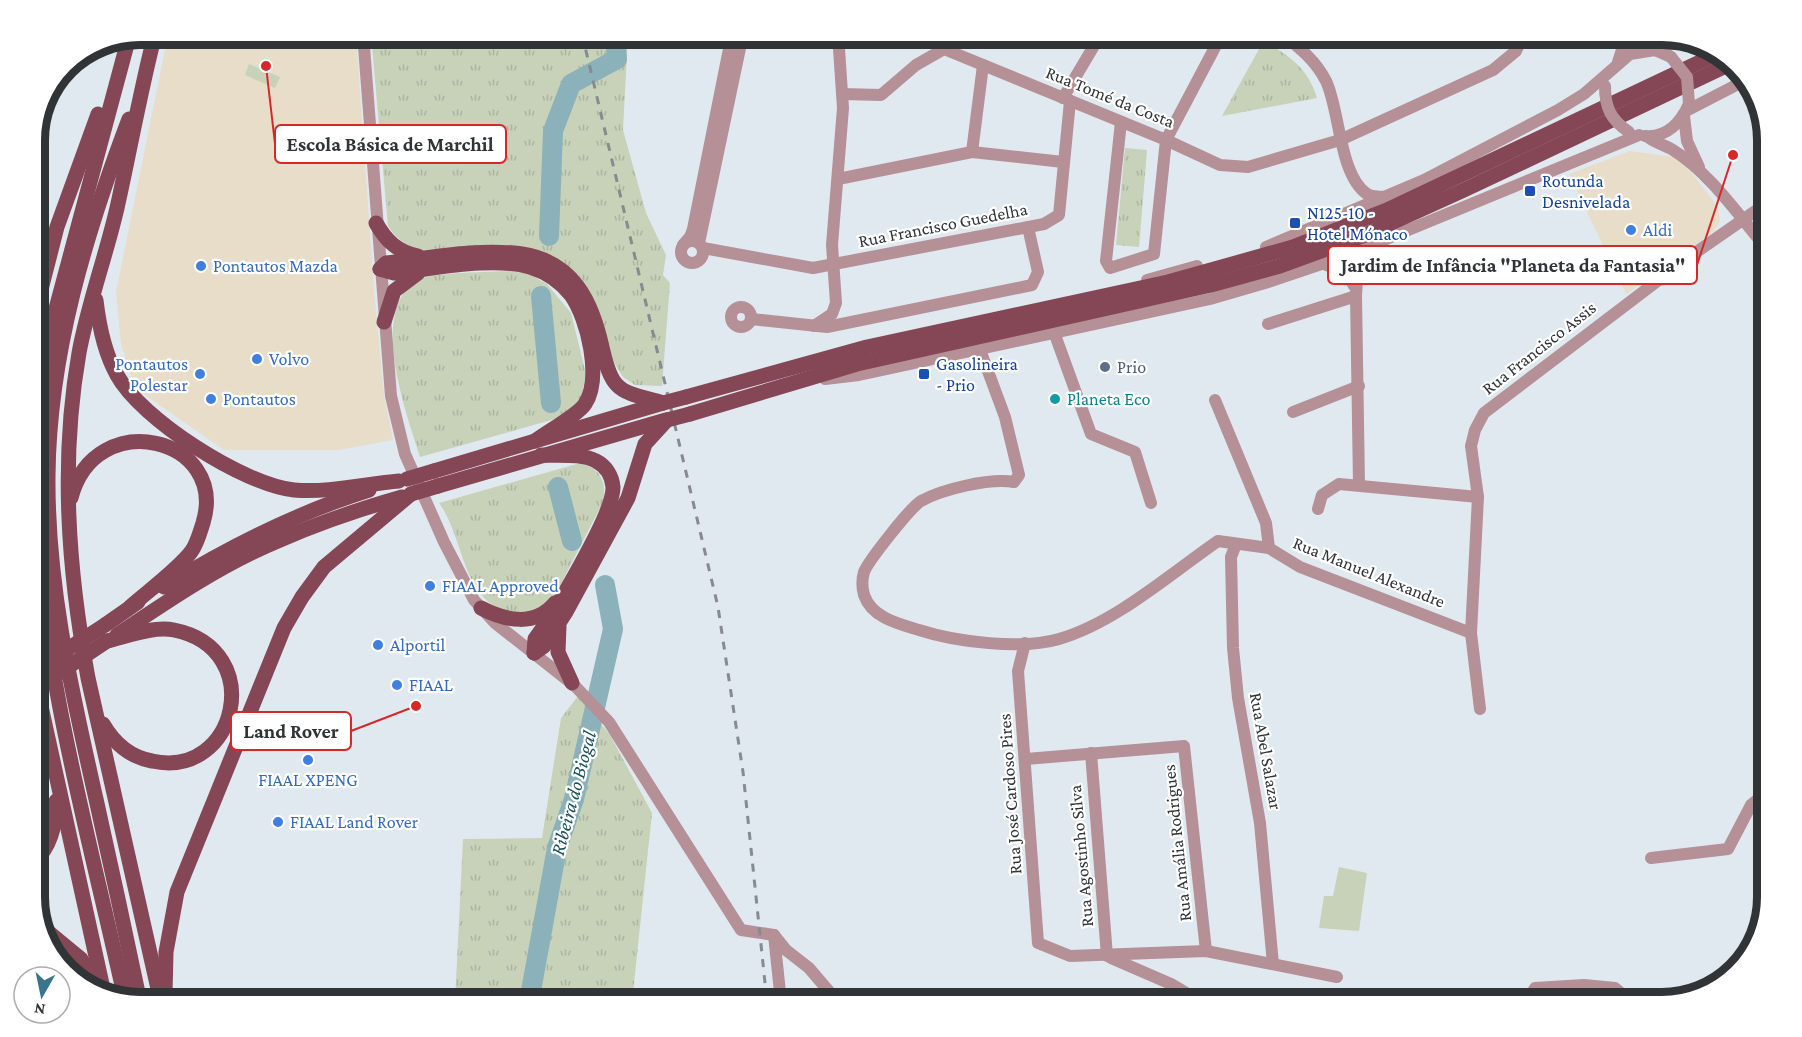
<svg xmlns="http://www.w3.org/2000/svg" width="1802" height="1037" font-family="'Crimson Pro',serif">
<defs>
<pattern id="grass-tufts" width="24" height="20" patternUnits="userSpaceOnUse" patternTransform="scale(1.5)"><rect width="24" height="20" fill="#c7d2b8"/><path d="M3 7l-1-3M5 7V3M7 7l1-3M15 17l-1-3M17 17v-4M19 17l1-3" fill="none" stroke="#abb59f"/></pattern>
</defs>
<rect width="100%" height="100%" fill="#e0e9f0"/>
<!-- commercial -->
<g fill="#e7ddc8">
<polygon points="168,35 356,35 374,289 384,396 393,440 339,450 224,450 145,395 133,381 121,344 116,292"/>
<polygon points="1630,151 1674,157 1686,166 1718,207 1720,221 1714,231 1626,294 1569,174"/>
</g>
<!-- grass -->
<g fill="url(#grass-tufts)">
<path d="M371,35h257l-5,95 23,83 20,42 -3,20 7,8 -8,103 -27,-1 -12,-8 -79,-125c-10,-2 -22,-6 -32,-7 -43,-2 -96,25 -124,-19z"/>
<path d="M1264,40c26,18 43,26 53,58l-95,18z"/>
<polygon points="1125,148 1147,150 1139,247 1116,245"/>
<path d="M510,271l19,3 18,10 24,29 15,61 -5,25 -19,18 -142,40c-13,-42 -53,-148 -2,-177 15,-8 72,-8 92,-9z"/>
<path d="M580,463c21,5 27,20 23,39l-50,97c-13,10 -25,18 -42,14 -50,-12 -46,-75 -72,-110z"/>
<polygon points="578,696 610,735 652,813 632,1002 455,1002 463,839 542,838 561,718"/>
</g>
<!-- garden -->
<g fill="#c7d2b8">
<polygon points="249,64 280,77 275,88 245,75"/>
<polygon points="1339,867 1367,873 1359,931 1319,928 1324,896 1333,896"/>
</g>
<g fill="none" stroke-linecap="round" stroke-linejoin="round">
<!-- river -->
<g stroke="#8bb1ba" stroke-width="20">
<polyline points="549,236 553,131 571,84 617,59 615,34"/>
<polyline points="541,296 551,403"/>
<polyline points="558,487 572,541"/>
<polyline points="529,1002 557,848 574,799 613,629 605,585"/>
</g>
<!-- street -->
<g stroke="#b59097" stroke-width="12">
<polyline points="363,34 391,396 405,454 444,542 474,600 495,623 575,686 609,722 741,930 774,935"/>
<path d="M1282,34c18,14 34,27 44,47 14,29 13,94 41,113 5,3 12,3 18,3"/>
<polyline points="1646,34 1655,50"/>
<polyline points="1658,51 1681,39"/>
<polyline points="1618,62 1627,34"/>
<polyline points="842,94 881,95 916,65 944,49 1166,140 1220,165 1248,167 1340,140 1493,70 1516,51 1524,34"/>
<polyline points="1063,98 1101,34"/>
<polyline points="1686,111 1746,80"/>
<polyline points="1684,116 1687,141 1699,167"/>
<polyline points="1121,122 1106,261 1110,268 1154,254 1166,140 1222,34"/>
<path d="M1645,136c22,2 36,-14 44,-32"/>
<path d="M1648,137c7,6 17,8 25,13 37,23 66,66 94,99"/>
<polyline points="972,152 983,65"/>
<polyline points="838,179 972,152 1063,162"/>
<circle cx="692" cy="252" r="11"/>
<polyline points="699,243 743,34"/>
<polyline points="683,245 690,237 693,229 732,34"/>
<polyline points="1266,247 1424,180 1558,110 1584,94 1630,54 1655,50 1671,57"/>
<polyline points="703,248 813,268 1044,224 1059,215 1070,101"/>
<polyline points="35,255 55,230"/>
<polyline points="1326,265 1346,271 1354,286"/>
<polyline points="1147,280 1197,266"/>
<circle cx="741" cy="317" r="10"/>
<polyline points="751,319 827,327 1032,285 1038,272 1028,227"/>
<polyline points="1268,324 1356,296"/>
<polyline points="814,326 832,314 836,303 832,245 843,108 838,34"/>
<polyline points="1054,332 1091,434 1135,452 1151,503"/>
<path d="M979,347l26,70 14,58 -5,7c-25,-4 -71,7 -93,19 -11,7 -52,59 -57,71 -2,7 -2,16 0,23 8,23 35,29 55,35 37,12 103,20 140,9 56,-16 111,-65 159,-98l51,7"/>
<polyline points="825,379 859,375 1210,299 1265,283 1345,256 1639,135"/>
<polyline points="1215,400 1266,523 1269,548 1300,567 1471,633"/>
<polyline points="1293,412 1359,386"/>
<polyline points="1359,485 1356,296 1358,261 1362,249"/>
<polyline points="1318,509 1322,495 1339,484 1478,497"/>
<polyline points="1236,544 1231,557 1233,648 1238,698 1260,823 1273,964"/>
<polyline points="1025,643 1018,671 1038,943 1070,956 1206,951 1337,977"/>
<polyline points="1480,709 1471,633 1478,497 1471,446 1475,430 1484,413 1685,260 1767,203"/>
<polyline points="1091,753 1107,956"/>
<polyline points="1026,759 1184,746 1206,951"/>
<polyline points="1651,858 1728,849 1751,805 1767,792"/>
<polyline points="774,935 786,950 809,968 838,1002"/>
<polyline points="774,935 781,1002"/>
<polyline points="1111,958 1171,984 1201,1002"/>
<polyline points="1530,1002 1529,998 1535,988 1584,985 1615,988 1631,1002"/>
</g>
<!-- primary -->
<g stroke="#854656" stroke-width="15">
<path d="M155,34c-15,58 -25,116 -38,174 -11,48 -29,96 -38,145 -19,108 -11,217 9,325l73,324"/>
<path d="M129,119c-43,114 -80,235 -81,357 -1,110 24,216 48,323 15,67 30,136 44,203"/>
<path d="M376,223c10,18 22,29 42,33"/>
<path d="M380,269l14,4c39,-4 98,-17 136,-6 16,5 31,15 41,28 17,24 31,83 14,109 -6,10 -38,28 -50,37"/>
<path d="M380,269l6,-6c44,-5 92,-15 136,-9 52,8 70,48 80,93 3,12 6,29 15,38 10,11 32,13 46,18"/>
<path d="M96,300c3,26 8,52 21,75 24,44 127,110 177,115 34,3 71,-6 105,-9"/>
<polyline points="35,313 57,227 98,114"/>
<polyline points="384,322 394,291 418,273"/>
<polyline points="686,397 867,347 1168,282 1293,247 1387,210 1719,53"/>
<polyline points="690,414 857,364 1211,285 1280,266 1365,235 1464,190 1730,64"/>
<polyline points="434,471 663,403"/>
<polyline points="35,485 41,384 50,331 129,37"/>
<polyline points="438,486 666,420"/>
<path d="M71,498c24,-93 158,-61 132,25 -3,9 -6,21 -12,29 -15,19 -43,39 -61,55"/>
<path d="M35,516c9,163 55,324 90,483"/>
<path d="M164,587c65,-40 132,-74 205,-97"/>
<path d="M481,608c25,13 54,19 74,-5"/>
<polyline points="105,625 138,602"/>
<polyline points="559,626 558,652 572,683"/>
<path d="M117,635c52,-35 105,-71 163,-95 39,-17 80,-31 122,-43"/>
<path d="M534,653l1,-14c18,-25 79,-125 78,-152 -1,-11 -7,-21 -17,-26 -14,-8 -39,-5 -55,-6"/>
<polyline points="534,653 544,646 566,612 628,498 645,444 667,420"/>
<polyline points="35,679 104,993"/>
<path d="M103,724c11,19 27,33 49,37 85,19 116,-112 22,-131 -21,-4 -46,6 -67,11"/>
<path d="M35,861c17,-16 21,-38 21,-60"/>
<polyline points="41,926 81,959 98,990"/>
<polyline points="165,994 166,952 177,892 284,628 302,597 324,567 411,494"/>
</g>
<!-- rail -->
<polyline stroke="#858b90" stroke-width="3" stroke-dasharray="8 8" stroke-linecap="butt" points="582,34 718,607 743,772 767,1002"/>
<!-- street-bridge -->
<g stroke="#b59097" stroke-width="12">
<polyline points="1671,57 1687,77 1689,104"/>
<path d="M1605,86c0,22 6,34 24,46"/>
</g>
<!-- primary-bridge -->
<g stroke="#854656" stroke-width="15">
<polyline points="663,403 686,397"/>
<polyline points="667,420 690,414"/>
<polyline points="407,479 434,471"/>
<polyline points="411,494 438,486"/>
<polyline points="35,670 105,625"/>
<polyline points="35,689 107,641"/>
</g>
</g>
<!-- markers -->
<g fill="#1a4fb4" stroke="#fff" stroke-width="2">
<rect x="1524" y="185" width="12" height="12" rx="3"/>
<rect x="1289" y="217" width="12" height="12" rx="3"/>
<rect x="918" y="368" width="12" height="12" rx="3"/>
</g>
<g fill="#3f7fe0" stroke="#fff" stroke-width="2">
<circle cx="1631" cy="230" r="6"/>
<circle cx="201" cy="266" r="6"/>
<circle cx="257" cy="359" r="6"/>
<circle cx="200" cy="374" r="6"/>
<circle cx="211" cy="399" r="6"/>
<circle cx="430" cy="586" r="6"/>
<circle cx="378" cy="645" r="6"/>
<circle cx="397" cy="685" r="6"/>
<circle cx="308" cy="760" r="6"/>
<circle cx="278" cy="822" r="6"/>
</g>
<circle fill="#5c6f8a" stroke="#fff" stroke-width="2" cx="1105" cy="367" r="6"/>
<circle fill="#0f9aa8" stroke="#fff" stroke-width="2" cx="1055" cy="399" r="6"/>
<g text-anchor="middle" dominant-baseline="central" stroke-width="4.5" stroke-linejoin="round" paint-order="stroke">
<!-- street labels -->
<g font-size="18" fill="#303436" stroke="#fff">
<text transform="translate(1110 97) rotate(22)">Rua Tomé da Costa</text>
<text transform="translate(943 225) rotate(-11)">Rua Francisco Guedelha</text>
<text transform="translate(1539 348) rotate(-38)">Rua Francisco Assis</text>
<text transform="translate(1369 572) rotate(22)">Rua Manuel Alexandre</text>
<text transform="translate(1266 751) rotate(80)">Rua Abel Salazar</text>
<text transform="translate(1010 794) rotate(-94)">Rua José Cardoso Pires</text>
<text transform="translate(1177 843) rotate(-96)">Rua Amália Rodrigues</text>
<text transform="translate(1081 856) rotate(-95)">Rua Agostinho Silva</text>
</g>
<!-- transit labels -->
<g font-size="18" fill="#164399" stroke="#fff" text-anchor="start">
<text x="1542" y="181">Rotunda<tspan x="1542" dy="21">Desnivelada</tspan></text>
<text x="1307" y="213">N125-10 -<tspan x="1307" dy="21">Hotel Mónaco</tspan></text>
<text x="936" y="364">Gasolineira<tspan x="936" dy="21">- Prio</tspan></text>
</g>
<!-- shop labels -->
<g font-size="18" fill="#366cbe" stroke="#fff" text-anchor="start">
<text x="1643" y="230">Aldi</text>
<text x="213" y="266">Pontautos Mazda</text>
<text x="269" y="359">Volvo</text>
<text x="188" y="364" text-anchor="end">Pontautos<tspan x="188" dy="21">Polestar</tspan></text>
<text x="223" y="399">Pontautos</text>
<text x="442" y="586">FIAAL Approved</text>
<text x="390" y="645">Alportil</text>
<text x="409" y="685">FIAAL</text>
<text x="308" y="780" text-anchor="middle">FIAAL XPENG</text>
<text x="290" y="822">FIAAL Land Rover</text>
</g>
<!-- service labels -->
<g font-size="18" fill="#4e5e75" stroke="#fff" text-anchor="start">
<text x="1117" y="367">Prio</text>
</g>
<!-- culture labels -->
<g font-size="18" fill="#0d838f" stroke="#fff" text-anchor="start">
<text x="1067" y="399">Planeta Eco</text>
</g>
<!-- water labels -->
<g font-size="20" font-style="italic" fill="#184f5a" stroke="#fff">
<text transform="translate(573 793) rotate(-75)">Ribeira do Biogal</text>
</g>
</g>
<!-- crop -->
<path d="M0 0H1802V1037H0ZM140 45H1662A95 95 0 0 1 1757 140V897A95 95 0 0 1 1662 992H140A95 95 0 0 1 45 897V140A95 95 0 0 1 140 45Z" fill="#fff" fill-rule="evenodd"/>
<path fill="none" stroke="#303436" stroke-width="8" d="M140 45H1662A95 95 0 0 1 1757 140V897A95 95 0 0 1 1662 992H140A95 95 0 0 1 45 897V140A95 95 0 0 1 140 45Z"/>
<!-- callouts -->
<path fill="none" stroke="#d62828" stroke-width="2" d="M266 66L275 144M1733 155L1697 265M416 706L351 731"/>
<g fill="#d62828" stroke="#fff" stroke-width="2">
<circle cx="266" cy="66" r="6"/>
<circle cx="1733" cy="155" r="6"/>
<circle cx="416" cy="706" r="6"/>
</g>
<g fill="#fff" stroke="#d62828" stroke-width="2">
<rect x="275" y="125" width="231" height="38" rx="6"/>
<rect x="1328" y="246" width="369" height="38" rx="6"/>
<rect x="231" y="712" width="120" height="38" rx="6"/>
</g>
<g font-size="20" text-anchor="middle" font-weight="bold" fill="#303436">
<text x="390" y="151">Escola Básica de Marchil</text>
<text x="1513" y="272">Jardim de Infância "Planeta da Fantasia"</text>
<text x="291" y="738">Land Rover</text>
</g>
<!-- north arrow -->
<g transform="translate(42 995) rotate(189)"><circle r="28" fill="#ffffff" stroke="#acaeaf" stroke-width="1.5"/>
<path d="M0-4.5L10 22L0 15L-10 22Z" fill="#39748c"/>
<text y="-9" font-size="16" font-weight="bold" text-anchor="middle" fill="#303436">N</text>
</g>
</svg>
